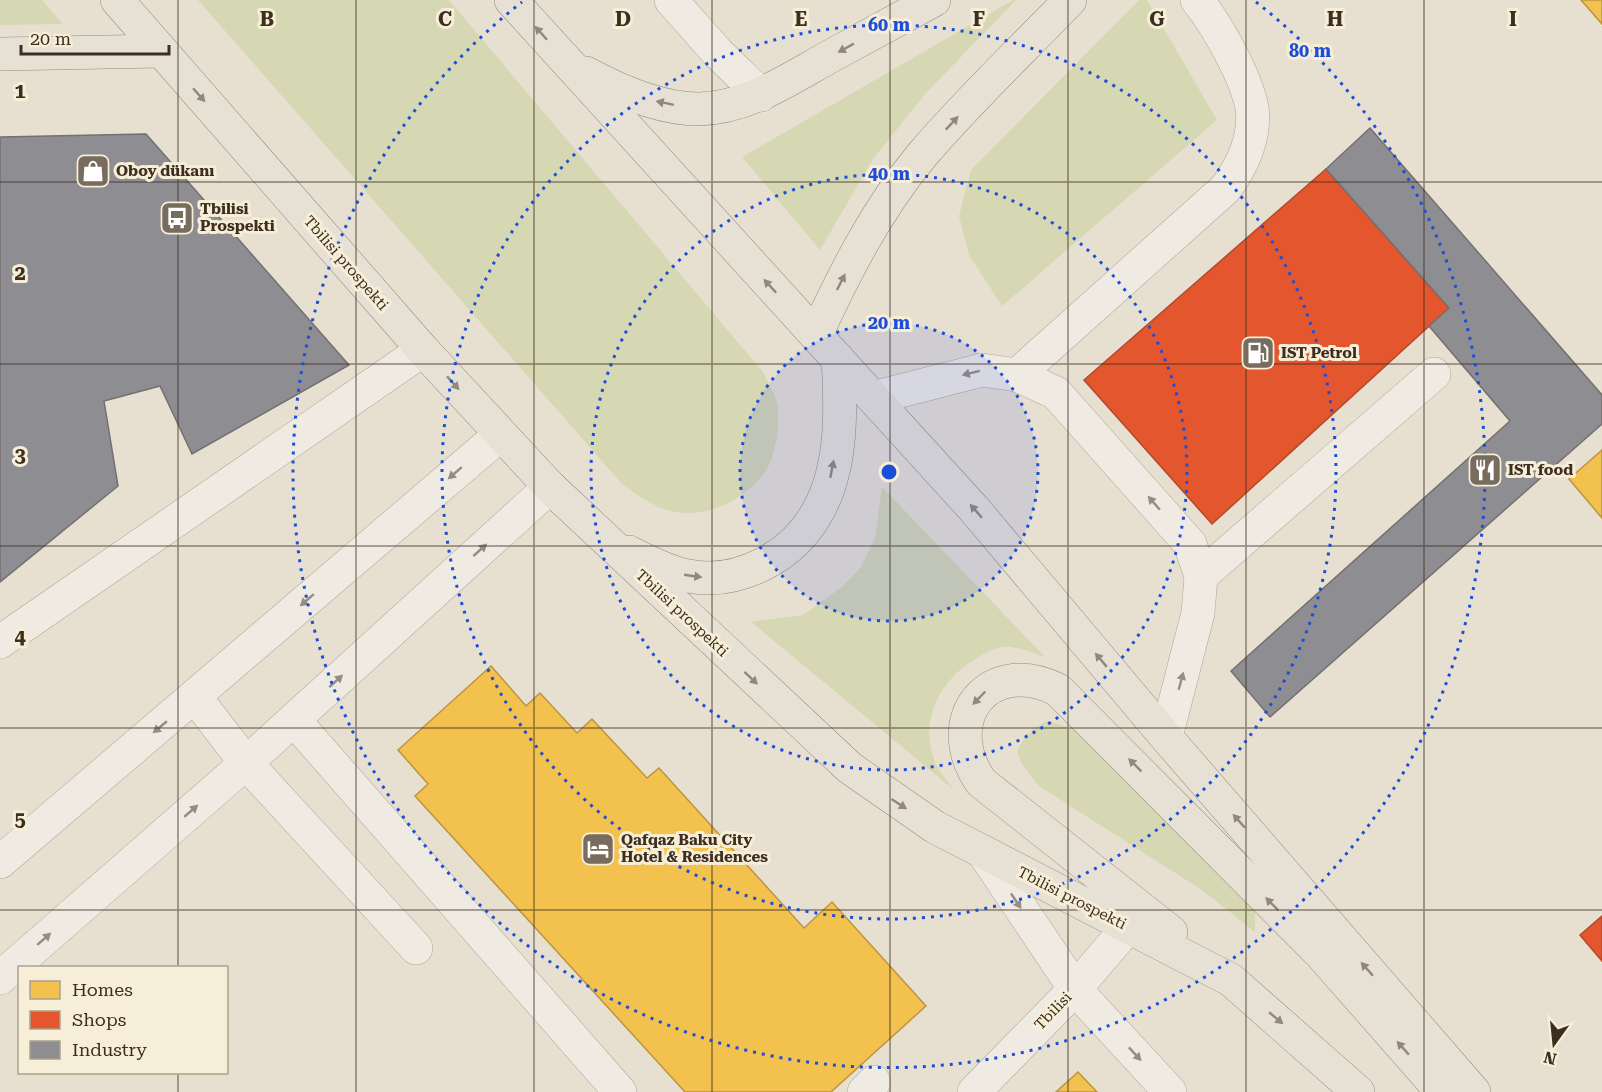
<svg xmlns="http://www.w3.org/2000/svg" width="1602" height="1092" font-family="'Roboto Serif',serif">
<rect width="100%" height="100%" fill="#e7e0d1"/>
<!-- green -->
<g fill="#d6d7b3">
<polygon points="0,0 42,0 63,24 0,25"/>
<path d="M198,0h251l314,372c5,11 15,26 15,38 1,18 -2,44 -11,59 -19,29 -58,49 -92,43 -20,-3 -37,-17 -53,-28z"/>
<polygon points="1013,0 1016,0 926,93 873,159 820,250 742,157"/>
<polygon points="1139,0 1147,0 1217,120 1002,306 969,255 959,216 971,170"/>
<path d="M882,487l163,170c-12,-3 -29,-12 -41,-10 -13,1 -27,11 -37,18 -31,21 -47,61 -32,97 4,10 13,19 18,27l-202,-167 52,-7 40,-29 18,-19 14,-29z"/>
<path d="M1050,721l32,12 173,171v28l-53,-42 -163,-104 -17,-22 -5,-12c7,-16 15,-26 33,-31z"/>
</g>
<!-- homes -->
<g fill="#f2c14e" stroke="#bc9540" stroke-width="1.5">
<polygon points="1581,0 1602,0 1602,24"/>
<polygon points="1602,450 1602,518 1569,479"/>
<polygon points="491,666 526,706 540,693 577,733 592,719 647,778 659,768 804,928 832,902 926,1006 831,1092 685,1092 415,796 428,784 398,750"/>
<polygon points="1078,1072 1097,1092 1056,1092"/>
</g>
<!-- shops -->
<g fill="#e4572e" stroke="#b24b2a" stroke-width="1.5">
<polygon points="1326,169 1449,308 1212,524 1084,380"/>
<polygon points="1602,916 1602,961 1580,935"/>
</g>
<!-- industry -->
<g fill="#8d8d92" stroke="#757070" stroke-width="1.5">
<polygon points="1370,128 1602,395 1602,424 1270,717 1231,671 1510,421 1429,326 1449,308 1326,169"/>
<polygon points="146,134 349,365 192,454 160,386 104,401 118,486 0,582 0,137"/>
</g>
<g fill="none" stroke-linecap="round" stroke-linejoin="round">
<defs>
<g id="minor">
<polyline points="671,0 717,52 761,95"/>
<path d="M1017,375l208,-186c17,-22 31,-52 27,-81 -6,-32 -35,-83 -55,-108"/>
<polyline points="873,398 982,370 1017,375 1056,393 1190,544 1201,576 1198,613 1166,737"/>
<polyline points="1201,576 1434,374"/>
<polyline points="0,642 423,350"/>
<polyline points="195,697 246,763 416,948"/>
<polyline points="294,720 620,1092"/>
<polyline points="983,852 1075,989 1170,1092"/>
<polyline points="0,862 500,435"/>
<polyline points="0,978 246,763 550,487"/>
<polyline points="864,1092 874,1082"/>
<polyline points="974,1092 1075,989 1128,927"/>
</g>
<g id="major">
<polyline points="117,0 423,350 550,487 850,768 935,827 1231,980 1358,1092"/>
<polyline points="511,0 974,509 1166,737 1474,1092"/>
<polyline points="0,54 161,51"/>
<path d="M586,73c33,18 74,36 113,36 48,-1 89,-29 130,-52 35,-19 70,-38 105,-57"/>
<path d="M816,335c29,-63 61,-126 106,-180 46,-54 99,-104 148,-155"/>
<path d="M629,552c19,10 39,20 59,24 51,10 106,-20 130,-65 25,-44 23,-104 20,-152"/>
<path d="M1171,932l-190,-150c-43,-63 8,-127 77,-92l262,263 122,139"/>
</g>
</defs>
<!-- minor casing -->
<use href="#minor" stroke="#ada599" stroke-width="34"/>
<!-- major casing -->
<use href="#major" stroke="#928b80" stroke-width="34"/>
<!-- minor -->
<use href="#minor" stroke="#efebe3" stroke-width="33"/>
<!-- major -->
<use href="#major" stroke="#e6e1d4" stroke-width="33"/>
</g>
<!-- one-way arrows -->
<defs><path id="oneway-solid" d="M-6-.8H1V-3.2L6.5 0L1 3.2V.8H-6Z" transform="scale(1.5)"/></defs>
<g fill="#92887a">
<use href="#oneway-solid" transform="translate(541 33) rotate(-132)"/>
<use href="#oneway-solid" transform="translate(846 48) rotate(151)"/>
<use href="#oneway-solid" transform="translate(199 95) rotate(49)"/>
<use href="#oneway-solid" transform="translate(665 103) rotate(-168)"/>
<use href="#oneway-solid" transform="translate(952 123) rotate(-47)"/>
<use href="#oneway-solid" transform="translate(841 282) rotate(-63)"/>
<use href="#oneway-solid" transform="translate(770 286) rotate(-133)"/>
<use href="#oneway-solid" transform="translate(453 383) rotate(48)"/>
<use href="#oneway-solid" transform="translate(832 469) rotate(-79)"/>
<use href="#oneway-solid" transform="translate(976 511) rotate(-131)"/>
<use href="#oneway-solid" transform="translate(693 576) rotate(8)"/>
<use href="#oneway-solid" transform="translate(1101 660) rotate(-130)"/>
<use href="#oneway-solid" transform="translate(751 678) rotate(43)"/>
<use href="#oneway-solid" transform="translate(979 698) rotate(134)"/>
<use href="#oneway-solid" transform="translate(1135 765) rotate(-135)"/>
<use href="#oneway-solid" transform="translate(899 804) rotate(33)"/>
<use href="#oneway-solid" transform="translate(1239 821) rotate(-131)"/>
<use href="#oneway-solid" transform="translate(1272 904) rotate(-135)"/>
<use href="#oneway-solid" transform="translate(1367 969) rotate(-131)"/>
<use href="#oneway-solid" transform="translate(1276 1018) rotate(40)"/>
<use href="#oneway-solid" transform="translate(1403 1048) rotate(-131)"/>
</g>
<g fill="#968c82">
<use href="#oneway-solid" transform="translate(971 373) rotate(166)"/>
<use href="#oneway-solid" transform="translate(455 473) rotate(139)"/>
<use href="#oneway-solid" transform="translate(1154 503) rotate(-131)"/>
<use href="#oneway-solid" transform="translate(480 550) rotate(-42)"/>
<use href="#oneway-solid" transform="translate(307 600) rotate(139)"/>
<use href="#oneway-solid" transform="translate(336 681) rotate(-42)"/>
<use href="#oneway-solid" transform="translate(1181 681) rotate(-75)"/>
<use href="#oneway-solid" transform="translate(160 727) rotate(140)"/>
<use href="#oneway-solid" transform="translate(191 811) rotate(-41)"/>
<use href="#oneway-solid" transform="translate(1016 901) rotate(56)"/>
<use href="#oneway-solid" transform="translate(44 939) rotate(-41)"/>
<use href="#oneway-solid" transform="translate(1135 1054) rotate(47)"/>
</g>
<!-- grid -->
<path fill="none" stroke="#3d2e20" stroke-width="1.5" stroke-opacity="0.55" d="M178,0v968M356,0v1092M534,0v1092M712,0v1092M890,0v1092M1068,0v1092M1246,0v1092M1424,0v1092M0,182h1602M0,364h1602M0,546h1602M0,728h1602M0,910h1602M178,1072v20"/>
<!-- distance rings -->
<circle cx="889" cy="472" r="149" fill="#1d4ed8" fill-opacity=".12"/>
<g fill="none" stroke="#1d4ed8" stroke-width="3" stroke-dasharray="3 6">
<circle cx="889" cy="472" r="149"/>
<circle cx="889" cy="472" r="298"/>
<circle cx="889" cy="472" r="447"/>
<path d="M1256 2A596 596 0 1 1 522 2"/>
</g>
<!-- icons -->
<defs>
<symbol id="shop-square" viewBox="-11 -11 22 22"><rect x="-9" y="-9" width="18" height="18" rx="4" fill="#786c5e" stroke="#f7eed8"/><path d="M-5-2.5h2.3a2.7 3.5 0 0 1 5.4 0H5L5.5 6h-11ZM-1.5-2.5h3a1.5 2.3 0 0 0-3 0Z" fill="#fff"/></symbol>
<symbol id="bus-square" viewBox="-11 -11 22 22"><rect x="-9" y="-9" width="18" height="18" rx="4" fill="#786c5e" stroke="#f7eed8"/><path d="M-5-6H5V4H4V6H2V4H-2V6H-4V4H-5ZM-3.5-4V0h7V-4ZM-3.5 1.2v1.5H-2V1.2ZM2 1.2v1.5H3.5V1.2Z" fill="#fff"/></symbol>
<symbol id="fuel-square" viewBox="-11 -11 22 22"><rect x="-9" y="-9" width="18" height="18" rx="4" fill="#786c5e" stroke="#f7eed8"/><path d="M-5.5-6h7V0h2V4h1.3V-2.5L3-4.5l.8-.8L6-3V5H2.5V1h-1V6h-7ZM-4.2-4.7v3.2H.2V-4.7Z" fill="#fff"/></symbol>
<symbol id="restaurant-square" viewBox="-11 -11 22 22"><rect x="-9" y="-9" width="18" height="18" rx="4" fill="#786c5e" stroke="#f7eed8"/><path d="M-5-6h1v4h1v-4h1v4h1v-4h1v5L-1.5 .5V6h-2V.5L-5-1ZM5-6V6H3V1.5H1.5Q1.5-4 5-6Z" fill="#fff"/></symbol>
<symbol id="hotel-square" viewBox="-11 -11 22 22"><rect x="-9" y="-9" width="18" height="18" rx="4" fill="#786c5e" stroke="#f7eed8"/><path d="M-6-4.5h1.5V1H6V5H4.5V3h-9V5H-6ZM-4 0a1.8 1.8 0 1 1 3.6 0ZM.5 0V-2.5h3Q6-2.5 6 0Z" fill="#fff"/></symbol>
</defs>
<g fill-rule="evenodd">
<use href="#shop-square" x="74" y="152" width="38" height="38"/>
<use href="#bus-square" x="158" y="199" width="38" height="38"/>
<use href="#fuel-square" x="1239" y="334" width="38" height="38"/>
<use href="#restaurant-square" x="1466" y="451" width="38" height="38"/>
<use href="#hotel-square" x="579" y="830" width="38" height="38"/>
</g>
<g text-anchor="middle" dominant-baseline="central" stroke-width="6" stroke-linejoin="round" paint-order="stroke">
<!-- poi labels -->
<g font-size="15" font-weight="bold" fill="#3d2e20" stroke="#f7eed8" text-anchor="start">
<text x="116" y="171">Oboy dükanı</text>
<text x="200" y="209">Tbilisi<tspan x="200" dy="17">Prospekti</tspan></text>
<text x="1281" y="353">IST Petrol</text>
<text x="1508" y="470">IST food</text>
<text x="621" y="840">Qafqaz Baku City<tspan x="621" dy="17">Hotel &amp; Residences</tspan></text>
</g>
<!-- street labels -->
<g font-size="15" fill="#3d2e20" stroke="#f7eed8">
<text transform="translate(346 263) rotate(49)">Tbilisi prospekti</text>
<text transform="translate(682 613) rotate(43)">Tbilisi prospekti</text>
<text transform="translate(1072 898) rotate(27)">Tbilisi prospekti</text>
<text transform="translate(1053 1011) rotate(-46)">Tbilisi</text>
</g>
</g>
<g font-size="20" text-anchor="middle" font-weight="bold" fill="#3d2e20" stroke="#f7eed8" stroke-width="6" stroke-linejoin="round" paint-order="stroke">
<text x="267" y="26">B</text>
<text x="445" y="26">C</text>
<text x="623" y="26">D</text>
<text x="801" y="26">E</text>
<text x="979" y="26">F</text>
<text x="1157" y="26">G</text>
<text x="1335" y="26">H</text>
<text x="1513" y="26">I</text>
<text x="20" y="98">1</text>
<text x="20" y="280">2</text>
<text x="20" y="462">3</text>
<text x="20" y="644">4</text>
<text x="20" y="826">5</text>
</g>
<circle cx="889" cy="472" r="9" fill="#1d4ed8" stroke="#f7eed8" stroke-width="3"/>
<g font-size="18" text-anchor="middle" font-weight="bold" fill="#1d4ed8" stroke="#f7eed8" stroke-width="6" stroke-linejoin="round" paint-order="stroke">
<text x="889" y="31">60 m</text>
<text x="1310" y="57">80 m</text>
<text x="889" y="180">40 m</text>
<text x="889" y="329">20 m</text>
</g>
<!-- legend -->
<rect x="18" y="966" width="210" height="108" fill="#f7eed8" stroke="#ada18e" stroke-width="1.5"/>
<rect x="30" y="981" width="30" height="18" fill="#f2c14e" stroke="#ada18e" stroke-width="1.5"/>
<text x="72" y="996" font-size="18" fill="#3d2e20">Homes</text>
<rect x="30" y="1011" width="30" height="18" fill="#e4572e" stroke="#ada18e" stroke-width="1.5"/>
<text x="72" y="1026" font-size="18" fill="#3d2e20">Shops</text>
<rect x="30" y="1041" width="30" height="18" fill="#8d8d92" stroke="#ada18e" stroke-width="1.5"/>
<text x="72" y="1056" font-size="18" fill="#3d2e20">Industry</text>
<!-- north arrow -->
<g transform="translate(1554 1044) rotate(195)" stroke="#f7eed8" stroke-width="4.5" paint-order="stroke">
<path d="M0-4.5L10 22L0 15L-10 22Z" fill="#3d2e20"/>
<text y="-9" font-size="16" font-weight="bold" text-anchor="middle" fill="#3d2e20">N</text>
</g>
<!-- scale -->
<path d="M21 45v9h148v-9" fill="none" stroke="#3d2e20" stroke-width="3"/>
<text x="30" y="45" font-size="18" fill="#3d2e20" stroke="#f7eed8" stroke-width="4.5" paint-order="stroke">20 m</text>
</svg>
